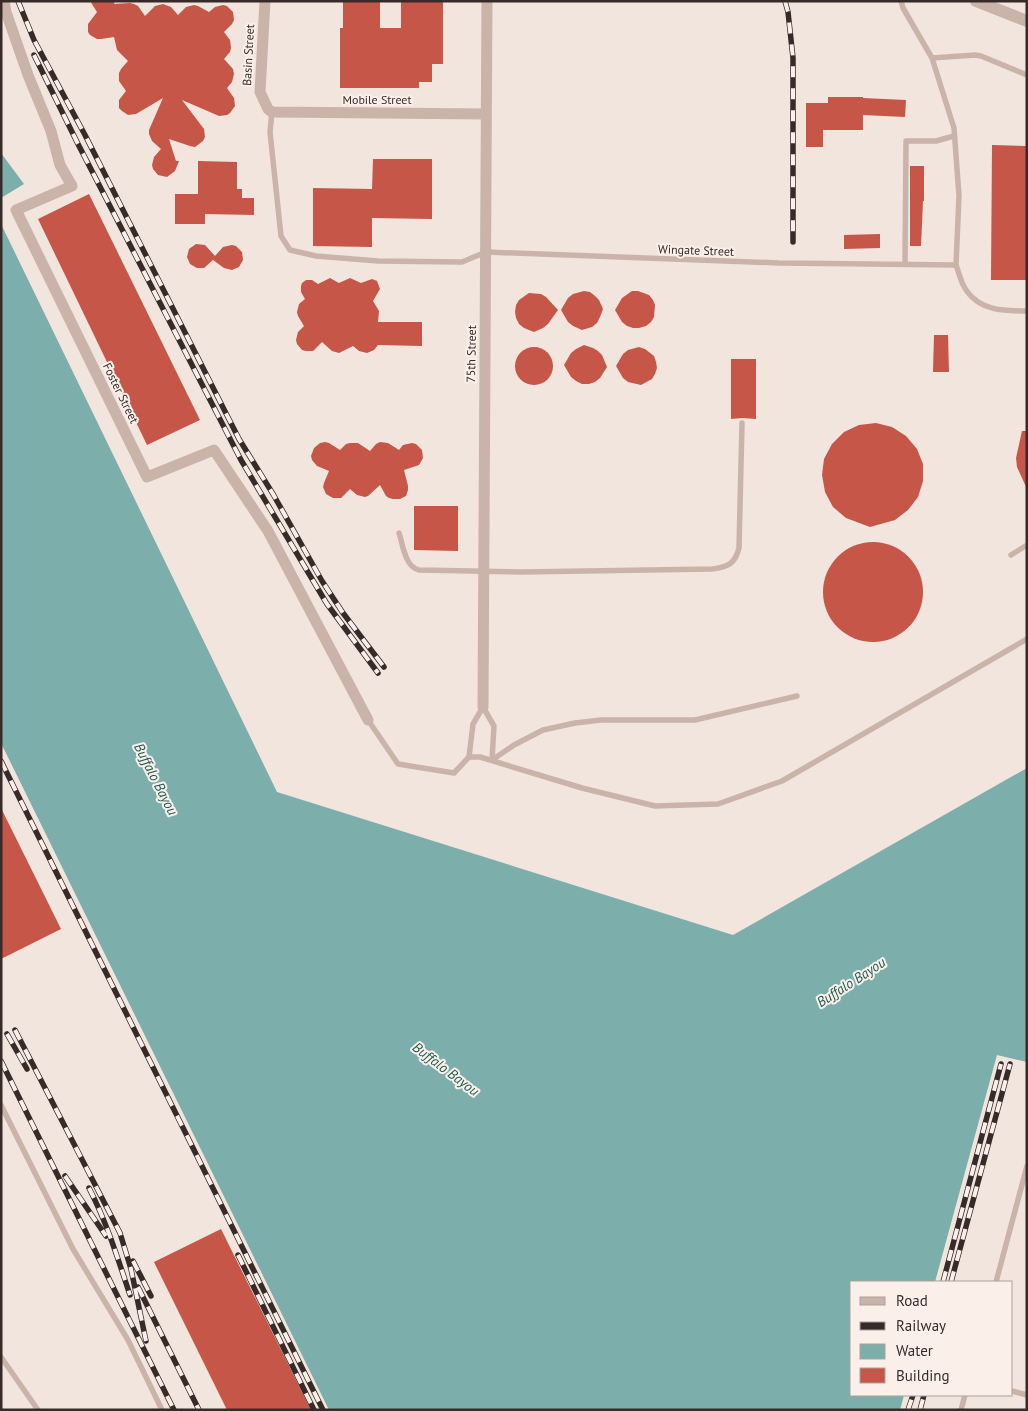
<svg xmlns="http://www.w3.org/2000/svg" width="1028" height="1411" font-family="'PT Sans',sans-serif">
<rect width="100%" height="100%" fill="#f2e5dd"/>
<!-- water -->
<g fill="#7cafab">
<polygon points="1,153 24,184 1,198"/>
<polygon points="1,224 277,792 733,935 1027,768 1027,1062 997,1055 935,1282 852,1282 852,1395 904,1395 900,1410 329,1410 1,743"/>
</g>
<!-- building -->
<g fill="#c55648">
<polygon points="90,1 115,1 114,4 130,3 134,4 138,6 145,16 155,6 163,4 171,7 178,15 186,7 194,5 198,6 209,12 215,7 223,5 227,6 233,12 234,20 232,24 224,32 230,40 231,48 230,52 224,59 233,69 234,74 232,82 227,88 234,98 235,106 230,113 227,115 219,116 182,100 204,129 205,137 203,141 195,147 190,146 169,139 176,161 179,161 175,171 167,177 158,175 153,169 152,165 154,157 161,149 152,141 149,134 149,130 163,98 136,114 128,115 122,111 119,108 119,100 126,91 119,81 119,73 121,69 128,61 117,50 114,37 101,39 97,39 90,35 88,32 88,24 97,12"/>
<polygon points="343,1 380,1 380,28 401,28 401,1 443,1 443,64 432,64 432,82 419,82 419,88 340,88 340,28 343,28"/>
<polygon points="828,97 863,97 863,98 906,100 905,117 863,115 863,130 823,130 823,147 806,147 806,103 828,103"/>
<polygon points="992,145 1027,146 1027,280 991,280"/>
<polygon points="373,159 432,159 432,219 372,218 372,247 313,246 313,188 372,189"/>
<polygon points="198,161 237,162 237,189 242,189 242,198 254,198 254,215 205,214 205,224 175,224 175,194 198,194"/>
<polygon points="910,166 924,166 924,201 923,201 921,246 910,246"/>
<polygon points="89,194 200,420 147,445 38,219"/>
<polygon points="880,234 880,248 844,249 844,235"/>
<polygon points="196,244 205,245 215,256 223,247 232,245 236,246 242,252 243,260 239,267 232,270 224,268 213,260 204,268 197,268 190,264 187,257 189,249"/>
<polygon points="330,278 339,283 350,278 361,283 372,279 377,281 380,289 373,301 379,311 378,322 422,322 422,346 378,345 374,350 367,353 359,351 353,346 339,353 332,351 322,342 313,351 306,351 302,350 297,344 296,340 298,332 304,326 298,316 297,312 299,304 305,299 301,292 301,286 302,283 306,280 312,280 318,284"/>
<polygon points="584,291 590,292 595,296 599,300 603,309 600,317 597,323 592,327 582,330 573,326 568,322 561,310 568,298 573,294"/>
<polygon points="632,291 638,291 649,295 653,300 655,305 654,317 651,322 646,326 639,328 633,328 627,326 622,322 615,310 622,298"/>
<polygon points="529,293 541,294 546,297 558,310 548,324 543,328 534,332 524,328 519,324 516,318 515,312 516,305 519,300"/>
<polygon points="934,335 948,335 949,372 933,372"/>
<polygon points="584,345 593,348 598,351 602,355 607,367 600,378 595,382 589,384 582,384 576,381 571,377 564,365 571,353 576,349"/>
<polygon points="639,347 645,349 654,356 656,362 657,368 655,374 652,379 641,385 628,382 623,378 616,366 623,354 628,350"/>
<circle cx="534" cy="366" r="19"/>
<polygon points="731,359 756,359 756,419 742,418 731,419"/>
<polygon points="876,423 892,427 906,436 917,449 923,464 923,481 918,497 908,510 895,520 870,527 846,518 833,507 825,492 822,475 824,459 832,444 844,432 859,425"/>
<polygon points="1022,431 1027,431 1027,489 1017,467 1016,458"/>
<polygon points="325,442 329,443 340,450 346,444 350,443 358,443 370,451 376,444 380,442 388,443 399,450 403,445 412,443 416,444 422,450 423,458 419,465 404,470 408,486 408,490 406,496 400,499 393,499 389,498 386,496 380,485 368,496 365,497 357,495 350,489 341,498 333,498 326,494 323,487 324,483 329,471 317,466 312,460 311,456 314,448 320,443"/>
<polygon points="414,506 458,506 458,551 414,550"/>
<circle cx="873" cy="592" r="50"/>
<polygon points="1,808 61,929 1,959"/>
<polygon points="221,1229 311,1410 227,1410 154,1262"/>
</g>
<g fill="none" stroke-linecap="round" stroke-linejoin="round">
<!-- service -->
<g stroke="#cab4a9" stroke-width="5.5">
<polyline points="932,58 975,55 981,56 1027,75"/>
<polyline points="272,112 270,132 281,236 290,250 316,256 378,261 462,262 486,252 779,263 956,265 959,196 954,128 932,58 903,8 901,1"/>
<polyline points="905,264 906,141 936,141 954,136"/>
<path d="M956,265c3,8 5,18 10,25 14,21 38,21 61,21"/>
<path d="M399,533c4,12 6,34 20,37l103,2 190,-3c16,-2 23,-5 27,-21l3,-125"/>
<polyline points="1011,555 1027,545"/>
<polyline points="368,720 398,764 454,773 469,757 480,757 582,788 655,806 718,804 782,781 1027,639"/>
<polyline points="469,757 473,724 483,707 494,726 492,760"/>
<polyline points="492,760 514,745 543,730 575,723 601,720 695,720 797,696"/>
<polyline points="1,1105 73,1249 128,1340 162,1410"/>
<polyline points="996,1282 1027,1166"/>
<polyline points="1,1357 38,1410"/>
<polyline points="1012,1391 1027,1395"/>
<polyline points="961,1410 965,1395"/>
</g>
<!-- minor -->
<g stroke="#cab4a9" stroke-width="11">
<polyline points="4,1 6,12 28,75 51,131 60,165 72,186 16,210 147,477 214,450 268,531 368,720"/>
<polyline points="265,1 260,92 268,109 272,112 486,114"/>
<polyline points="483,707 487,1"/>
</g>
<!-- tertiary -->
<polyline stroke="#cab4a9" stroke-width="12" points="976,1 1027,21"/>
<defs>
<g id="rail">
<polyline points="18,1 34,40 85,135 239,439 273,494 322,581 343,613 384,667"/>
<polyline points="785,1 788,12 793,58 793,242"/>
<polyline points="34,55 78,144 241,460 327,604 378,673"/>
<polyline points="1,761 323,1410"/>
<polyline points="15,1030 104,1202 120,1233 131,1269 146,1341"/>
<polyline points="7,1034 27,1069"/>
<polyline points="1,1061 174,1410"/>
<polyline points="65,1176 106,1236"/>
<path d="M89,1188c18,35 29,71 41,107"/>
<polyline points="238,1255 314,1410"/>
<polyline points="133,1261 151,1296"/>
<polyline points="943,1282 1001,1064"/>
<polyline points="951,1282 1010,1064"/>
<polyline points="138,1287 199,1410"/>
<polyline points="908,1410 913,1395"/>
<polyline points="920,1410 924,1395"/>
</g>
</defs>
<!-- rail casing -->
<use href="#rail" stroke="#372b29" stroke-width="5.5"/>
<!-- rail -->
<use href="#rail" stroke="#faf0e9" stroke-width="4" stroke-dasharray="11" stroke-linecap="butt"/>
</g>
<g text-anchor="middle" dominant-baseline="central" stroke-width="4" stroke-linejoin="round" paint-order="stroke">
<!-- street labels -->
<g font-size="12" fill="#372b29" stroke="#faf0e9">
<text transform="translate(248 55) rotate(-87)">Basin Street</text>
<text x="377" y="99">Mobile Street</text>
<text transform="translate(696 250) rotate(2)">Wingate Street</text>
<text transform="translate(471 354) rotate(-89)">75th Street</text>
<text transform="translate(121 393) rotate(64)">Foster Street</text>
</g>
<!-- water labels -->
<g font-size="14" font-style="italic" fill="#1e5955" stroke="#faf0e9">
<text transform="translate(156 779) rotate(63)">Buffalo Bayou</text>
<text transform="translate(851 982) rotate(-33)">Buffalo Bayou</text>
<text transform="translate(446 1069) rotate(37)">Buffalo Bayou</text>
</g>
</g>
<!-- border -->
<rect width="1028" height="1411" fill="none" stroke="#372b29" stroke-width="5"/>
<!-- legend -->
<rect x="850" y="1281" width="162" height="115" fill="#faf0e9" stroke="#aca19c"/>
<rect x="860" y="1297" width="25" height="8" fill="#cab4a9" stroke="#aca19c"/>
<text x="896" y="1306" font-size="15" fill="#372b29">Road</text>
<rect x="860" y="1322" width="25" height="8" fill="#372b29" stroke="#aca19c"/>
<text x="896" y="1331" font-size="15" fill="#372b29">Railway</text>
<rect x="860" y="1344" width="25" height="15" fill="#7cafab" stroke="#aca19c"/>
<text x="896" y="1356" font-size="15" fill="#372b29">Water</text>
<rect x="860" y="1368" width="25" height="15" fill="#c55648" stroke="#aca19c"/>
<text x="896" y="1381" font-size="15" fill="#372b29">Building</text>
</svg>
